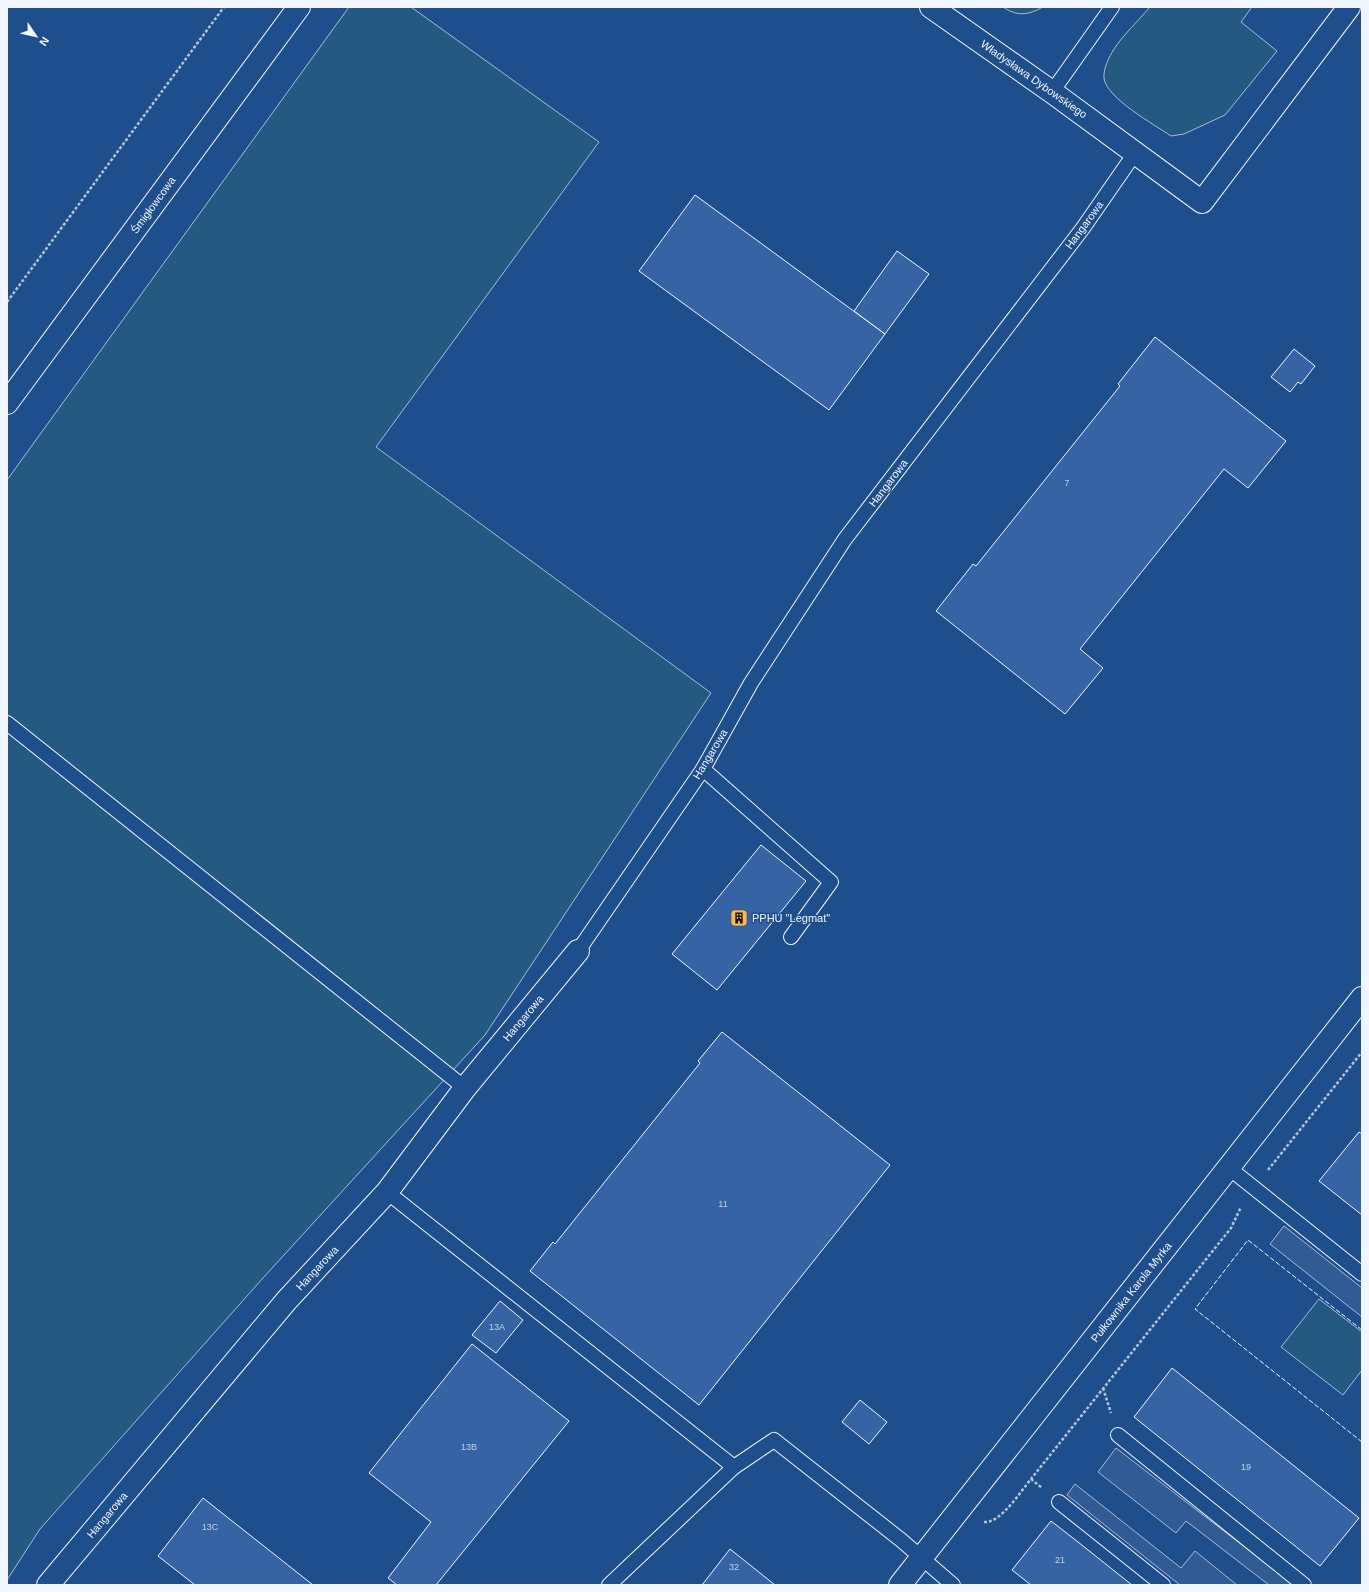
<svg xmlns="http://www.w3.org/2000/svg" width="1369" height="1592" font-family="Helvetica,sans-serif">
<rect width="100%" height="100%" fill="#1f4e8c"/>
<!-- green -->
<g fill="#245a82" stroke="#a8bbd7">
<polygon points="349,7 411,7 599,142 376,447 711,693 485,1035 263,1278 40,1529 7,1580 7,480"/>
<path d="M1003,7h40c-15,8 -25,10 -40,0z"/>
<path d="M1150,7h102l-11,15 36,29 -52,64 -41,19 -13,2c-16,-11 -65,-38 -67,-58 -1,-9 5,-21 10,-29 10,-15 24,-28 36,-42z"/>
<polygon points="1319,1299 1362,1332 1362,1370 1343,1395 1281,1347"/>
</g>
<!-- parking -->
<g fill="#305b95" stroke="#a8bbd7">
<polygon points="1284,1226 1362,1288 1362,1317 1270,1244"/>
<polygon points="1116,1448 1294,1585 1269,1585 1186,1521 1176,1533 1098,1472"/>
<polygon points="1075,1484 1181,1568 1195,1551 1237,1585 1180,1585 1067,1495"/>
</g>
<!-- building -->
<g fill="#3563a3" stroke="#f2f6ff">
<polygon points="695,195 885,334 829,410 639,271"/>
<polygon points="897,251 929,274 885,334 854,311"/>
<polygon points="1155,337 1286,441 1248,488 1224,469 1080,649 1103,668 1065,714 936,611 973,564 976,566 1120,386 1118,384"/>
<polygon points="1294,349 1315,366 1301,384 1298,382 1290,392 1271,377"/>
<polygon points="761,845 806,881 717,990 672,954"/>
<polygon points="722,1032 890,1165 699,1405 530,1271 553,1242 555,1244 700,1063 698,1061"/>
<polygon points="1359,1132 1362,1134 1362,1215 1319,1181"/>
<polygon points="500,1301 523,1320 496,1353 472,1335"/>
<polygon points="472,1344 569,1421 436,1585 397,1585 388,1578 431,1522 369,1473"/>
<polygon points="1172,1368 1359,1518 1320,1566 1134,1417"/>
<polygon points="860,1400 887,1422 869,1444 842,1422"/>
<polygon points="203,1498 313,1585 195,1585 158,1556"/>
<polygon points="1051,1521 1078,1542 1132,1585 1031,1585 1012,1570"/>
<polygon points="730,1549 775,1585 702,1585"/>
</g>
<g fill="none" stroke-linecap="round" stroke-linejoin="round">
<defs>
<g id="lane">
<polyline points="1052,92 1112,7"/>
<polyline points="7,723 465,1088"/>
<polyline points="703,769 831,882 791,937"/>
<polyline points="578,951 703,769 751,683 845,539 1083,228 1135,153"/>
<polyline points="1229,1168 1362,1274"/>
<polyline points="387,1192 734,1467"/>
<polyline points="1118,1435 1304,1585"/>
<polyline points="1059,1502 1163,1585"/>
<polyline points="609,1585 734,1467 774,1440 901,1540 953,1585"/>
</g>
<g id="street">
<polyline points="931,7 1052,92 1202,202 1349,7"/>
<polyline points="7,403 299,7"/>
<polyline points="48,1585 287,1300 387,1192 465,1088 578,951"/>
<polyline points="900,1585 1362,998"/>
</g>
</defs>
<!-- lane casing -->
<use href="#lane" stroke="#f2f6ff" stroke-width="16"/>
<!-- street casing -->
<use href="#street" stroke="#f2f6ff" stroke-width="24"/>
<!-- path -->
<g stroke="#b3c4dc" stroke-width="2.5" stroke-dasharray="3 2" stroke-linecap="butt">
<polyline points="7,302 224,7"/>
<polyline points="1268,1170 1362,1052"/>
<polyline points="1103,1388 1111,1413"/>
<polyline points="1031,1479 1042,1488"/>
<path d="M984,1522c16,2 37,-31 47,-43l200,-251 10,-21"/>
</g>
<!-- lane -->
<use href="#lane" stroke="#1f4e8c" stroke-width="14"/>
<!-- street -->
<use href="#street" stroke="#1f4e8c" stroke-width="22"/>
<!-- fence -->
<polyline stroke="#f2f6ff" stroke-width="1" stroke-dasharray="5 2" stroke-linecap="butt" points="1362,1330 1248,1240 1195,1309 1362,1442"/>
</g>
<!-- icons -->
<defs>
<symbol id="building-square" viewBox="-11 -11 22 22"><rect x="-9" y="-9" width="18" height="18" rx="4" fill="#ffb74d" stroke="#1f4e8c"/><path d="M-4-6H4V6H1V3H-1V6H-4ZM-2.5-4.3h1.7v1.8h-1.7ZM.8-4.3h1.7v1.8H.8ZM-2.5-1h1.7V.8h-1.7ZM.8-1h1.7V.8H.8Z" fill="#111"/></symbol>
</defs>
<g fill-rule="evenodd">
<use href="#building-square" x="729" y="908" width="20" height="20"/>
</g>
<g text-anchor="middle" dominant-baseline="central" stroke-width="3" stroke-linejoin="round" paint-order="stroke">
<!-- number labels -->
<g font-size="9" fill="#c3d1e8">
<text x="1067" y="483">7</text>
<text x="723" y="1204">11</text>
<text x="497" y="1327">13A</text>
<text x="469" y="1447">13B</text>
<text x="1246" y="1467">19</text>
<text x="210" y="1527">13C</text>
<text x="1060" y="1560">21</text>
<text x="734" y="1567">32</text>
</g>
<!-- street labels -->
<g font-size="11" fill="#f2f6ff" stroke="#1f4e8c">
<text transform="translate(1034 79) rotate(35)">Władysława Dybowskiego</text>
<text transform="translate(153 205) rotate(-54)">Śmigłowcowa</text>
<text transform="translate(1084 225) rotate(-54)">Hangarowa</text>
<text transform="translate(888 483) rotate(-53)">Hangarowa</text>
<text transform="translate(710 754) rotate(-59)">Hangarowa</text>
<text transform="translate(523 1018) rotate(-50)">Hangarowa</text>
<text transform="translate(317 1268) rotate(-47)">Hangarowa</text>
<text transform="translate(1131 1292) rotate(-52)">Pułkownika Karola Myrka</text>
<text transform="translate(107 1515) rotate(-50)">Hangarowa</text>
</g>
<!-- poi labels -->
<g font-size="11" fill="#f2f6ff" stroke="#1f4e8c" text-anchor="start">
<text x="752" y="918">PPHU "Legmat"</text>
</g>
</g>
<!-- border -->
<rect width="1369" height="1592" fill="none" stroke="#f2f6ff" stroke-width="16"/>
<!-- north arrow -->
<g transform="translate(36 36) rotate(124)" stroke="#1f4e8c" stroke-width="3" paint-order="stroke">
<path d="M0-3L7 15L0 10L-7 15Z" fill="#f2f6ff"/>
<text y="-6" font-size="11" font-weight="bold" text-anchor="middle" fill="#f2f6ff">N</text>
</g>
</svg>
